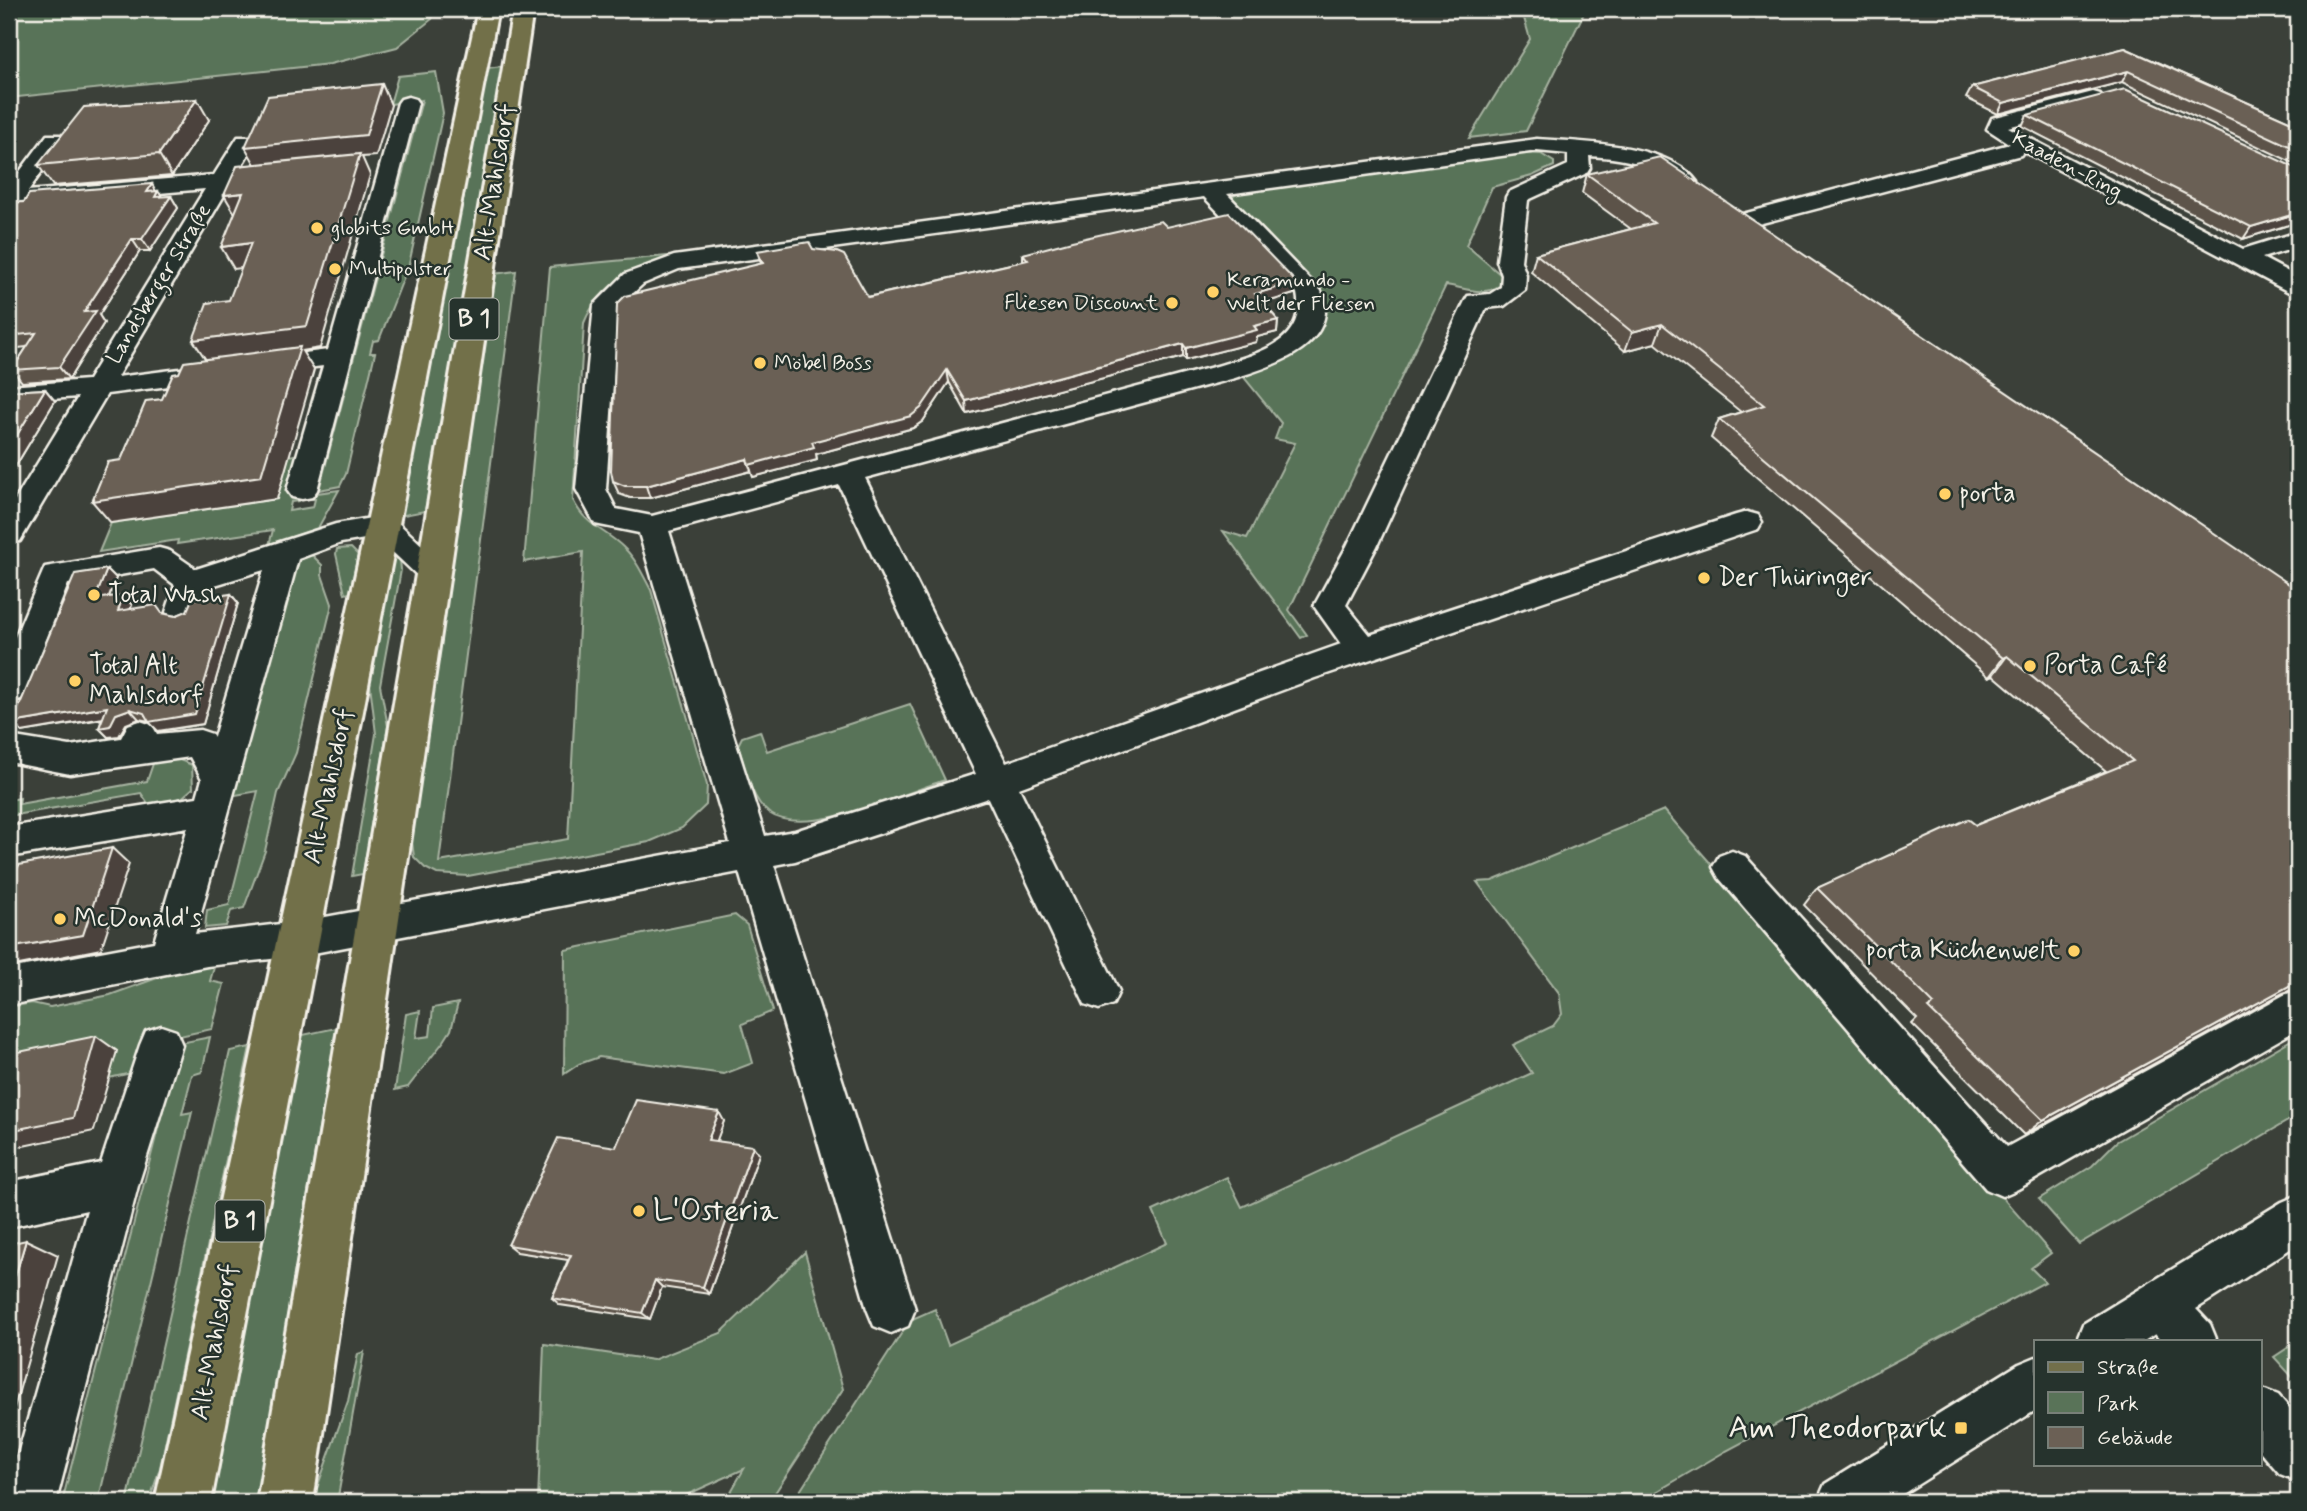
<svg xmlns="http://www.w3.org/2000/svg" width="2307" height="1511" font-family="Mynerve,sans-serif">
<rect width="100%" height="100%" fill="#3b4039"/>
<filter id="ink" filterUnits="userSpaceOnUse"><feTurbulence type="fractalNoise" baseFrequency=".0143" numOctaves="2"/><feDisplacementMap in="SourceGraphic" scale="14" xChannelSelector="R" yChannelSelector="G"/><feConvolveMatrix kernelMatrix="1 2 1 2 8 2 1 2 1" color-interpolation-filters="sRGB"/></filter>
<g filter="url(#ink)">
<!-- green -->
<g fill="#597358" stroke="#a6b2a0" stroke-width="2">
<polygon points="9,9 436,9 432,19 397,47 330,64 9,98"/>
<polygon points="1507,9 1586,9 1526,131 1469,138 1530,39 1524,18"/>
<polygon points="503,66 425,511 404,515 400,513 487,68"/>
<polygon points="436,72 443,113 409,264 379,340 373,341 370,353 375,353 346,474 340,486 319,490 422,100 390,104 398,76"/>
<path d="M1519,153l22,1 13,8v4l-22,10 -40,11 -26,58 35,30 1,9c-18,14 -37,4 -56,1l-157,325 18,25 -6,3 -78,-107 24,7 48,-95 -20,-4 6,-16 -39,-48 79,-64 -88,-109v-6l15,-6z"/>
<path d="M678,255c-41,12 -77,26 -94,68l-11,177c13,27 32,29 51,48 12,11 19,27 27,42l56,195 -1,20 -24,23 -33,14 -181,34 -31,-2 -12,-6 -11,-11 -3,-22 83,-561 22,-3 -77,591 129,-23 15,-287 -59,10 26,-295z"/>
<polygon points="303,453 291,497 300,496 298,501 291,502 289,511 313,507 315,499 309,499 310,494 339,490 318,528 269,545 273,530 177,544 178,540 99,552 111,523 276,499 289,456"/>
<polygon points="351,548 358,555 350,593 345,594 336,554 337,549"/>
<polygon points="312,555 322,565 322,575 332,604 296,753 278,793 265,851 244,908 231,911 226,926 205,928 207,910 229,905 258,791 230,796 295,562"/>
<polygon points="398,558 400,559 401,570 380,685 388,726 363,874 352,876 376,734 369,676 391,562"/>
<path d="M910,704l35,76c-41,13 -139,59 -176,33 -19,-14 -24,-46 -31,-68l4,-8 18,-6 7,20z"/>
<polygon points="155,758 175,758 192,765 193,788 177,802 152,809 141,793 9,816 9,800 20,798 19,804 147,781"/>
<polygon points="1664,810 2051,1253 2031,1268 2045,1282 1726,1451 1639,1502 793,1502 910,1320 935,1309 948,1345 1167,1243 1153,1211 1227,1177 1242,1207 1532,1073 1513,1045 1553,1026 1562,1014 1559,993 1477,882 1492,881"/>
<polygon points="735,915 747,925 773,1011 742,1024 753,1063 724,1074 599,1057 579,1064 564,1074 565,950"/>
<polygon points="215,964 210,981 224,984 212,1029 143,1044 136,1072 109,1078 9,1073 9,1007 32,1003 50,1007 110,995 171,973"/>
<polygon points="458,1003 451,1030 444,1041 408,1087 395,1090 406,1014 420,1011 416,1038 430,1036 433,1008"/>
<polygon points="336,1028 256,1502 213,1502 217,1466 298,1036"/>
<polygon points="2298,1036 2298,1115 2079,1244 2039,1199 2092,1166 2116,1142"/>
<polygon points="210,1037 202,1072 192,1075 182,1114 192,1112 98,1502 62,1502 180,1043"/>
<polygon points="250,1047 160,1468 149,1502 127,1502 230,1051"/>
<polygon points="805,1252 843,1389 769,1502 725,1502 744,1469 671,1502 538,1502 544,1344 653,1360 721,1333"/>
<polygon points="2298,1341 2298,1380 2296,1381 2274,1357"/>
<polygon points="364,1352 337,1502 312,1502 348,1401 358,1354"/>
</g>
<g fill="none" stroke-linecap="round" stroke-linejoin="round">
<defs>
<g id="minor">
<polygon points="2093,92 2100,94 2103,98 2100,102 2008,127 2243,249 2298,232 2298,247 2262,258 2298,277 2298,294 2289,292 2023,151 2021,155 1743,228 1735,226 1732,221 1735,216 2010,144 1987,129 1992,118"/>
<polygon points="408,97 415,99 418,103 317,490 312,497 302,499 292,497 287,490 323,366 107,394 20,541 9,544 9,510 78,397 9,402 9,386 88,380 205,189 9,206 9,186 47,135 61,135 65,139 28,191 214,175 238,137 252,137 256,141 237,173 253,174 256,179 253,184 229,187 117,377 328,350 398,103 401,99"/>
<path d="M1537,139c43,3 133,4 160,43l-3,5c-19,4 -28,-13 -44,-20 -19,-7 -41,-10 -61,-11l1,12 -3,5 -59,27 -7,61 5,14 -1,15 -21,16 -18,2 -109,238 -31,59 24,30 366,-120 11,-3 11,3 4,7 -4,7 -443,149 -296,110 100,203 -6,13 -14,5 -14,-5 -97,-206 -193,63 -21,4 141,444 -7,17 -17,7 -17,-7 -7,-17 -128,-437 -441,84 -91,10 -198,39v-36l145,-27 34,-115 -179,30v-30l188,-30 5,-18 -12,-22 -120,17 -61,-12v-26l61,10 51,-8 7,-13 12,-4 12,4 5,9 43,-4 12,4 2,3 50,-167 -59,18 -12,32 -11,3 -11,-3 -5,-8 9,-27 -21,-16 -86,15 -42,106 -5,9 -12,3v-51l36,-84 114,-19 11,3 26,18 140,-45 47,-8 11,3 50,47 4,7 -4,7 -11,4 -11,-4 -45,-43 -36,6 -43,16 -103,375 103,-12 432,-79 -91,-310 -44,-9 -19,-35 18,-184 31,-31 49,-18zM1537,151l31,3v11l-59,27 -3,5 -9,64 5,14 -1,12 -11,7 -22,2 -3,5 -118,245 -33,60 27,38 -335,119 -141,-285 370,-100c32,-11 85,-25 90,-65 0,-7 -2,-15 -4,-22l-94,-97zM1204,197l93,96c10,51 -42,61 -80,73l-565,150 -36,-7 -10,-20 12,-182 25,-23 36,-15zM839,485l137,289 -181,57 -30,5 -96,-305z"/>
<polygon points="1732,851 1745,856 2007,1147 2284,995 2298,990 2298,1029 2018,1189 2002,1196 1986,1189 1719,878 1713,867 1719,856"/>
<polygon points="161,1026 176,1031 182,1045 139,1182 56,1502 9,1502 9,1486 87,1210 9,1227 9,1182 101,1163 140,1045 146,1031"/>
<polygon points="2298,1195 2298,1244 2196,1309 2210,1324 2217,1341 2161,1341 2155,1334 2144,1341 2076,1341 2083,1324 2282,1202"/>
<polygon points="2036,1357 2036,1410 1890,1502 1817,1502 1825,1484 2019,1364"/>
<polygon points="2260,1388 2278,1395 2298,1418 2298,1481 2280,1474 2260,1451"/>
</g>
<g id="major">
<polygon points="478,9 498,9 211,1502 155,1502"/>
<polygon points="513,9 533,9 313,1502 257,1502"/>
</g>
</defs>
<!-- minor casing -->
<use href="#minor" stroke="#f4f1e8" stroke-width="5"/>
<!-- major casing -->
<use href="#major" stroke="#f4f1e8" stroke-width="6"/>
<!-- minor -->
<use href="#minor" fill="#26332d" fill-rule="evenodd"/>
<!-- major -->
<use href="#major" fill="#726f4a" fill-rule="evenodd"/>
</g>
<!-- wall -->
<g fill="#5c5349" stroke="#f4f1e8" stroke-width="2">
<polygon points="2125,48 2298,125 2298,165 2122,82 1998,114 1966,98 1972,87"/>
<polygon points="2027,115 2298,169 2298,222 2243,239 2022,126"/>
<polygon points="209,120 172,176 53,186 38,165"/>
<polygon points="1587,174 2298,590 2298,988 2283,993 2024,1135 1912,1024 1917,1019 1804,905 1817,888 1976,825 2106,771 1993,675 1989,677 1711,438 1719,419 1741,412 1655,343 1625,351 1531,272 1536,254 1631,229 1582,193"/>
<polygon points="157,191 162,197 171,196 178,208 150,251 140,251 99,315 104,323 69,379 22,382 12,370 27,347 9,349 9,203"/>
<polygon points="1167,227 1294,294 1263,303 1278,320 1277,332 1257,337 1256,342 1186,360 1183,357 967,414 949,382 923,421 913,428 816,454 817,460 753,477 751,471 650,498 630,498 619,494 613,481 761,263 757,251 813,249 868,297 1023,261 1023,254"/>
<polygon points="45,389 55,401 15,467 9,468 9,391"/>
<polygon points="107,569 116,578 109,597 132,605 130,609 163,613 175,616 231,594 238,603 203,724 158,731 149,721 139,719 126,724 119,736 108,737 99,728 102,719 22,732 12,723"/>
<polygon points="724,1121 716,1141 759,1154 709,1294 662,1287 650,1319 560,1305 552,1298 568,1260 517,1252 508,1245 616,1147"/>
</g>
<!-- shaded-wall -->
<g fill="#4b433c" stroke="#f4f1e8" stroke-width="2">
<polygon points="2128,71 2122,82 1998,114 2003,103"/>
<polygon points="382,84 391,105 376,156 362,157 370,175 320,348 302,351 314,370 277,499 111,523 92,501 208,363 193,340 359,158 257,168 245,147"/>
<polygon points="197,99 209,120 172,176 159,154"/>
<polygon points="152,184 157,193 158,191 166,203 171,196 178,208 150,251 142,239 147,192"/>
<polygon points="243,193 237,217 224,195"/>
<polygon points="2298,213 2298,222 2243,239 2251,227"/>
<polygon points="132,239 140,251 99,315 104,323 69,379 59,367 84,312"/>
<polygon points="251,243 264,265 234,269 221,247"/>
<polygon points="1296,282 1294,294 1254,306 1255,294"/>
<polygon points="1278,320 1277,332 1257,337 1256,342 1186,360 1186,348 1254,326"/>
<polygon points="1662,324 1655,343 1625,351 1632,332"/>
<polygon points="1183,344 1183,357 967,414 966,401"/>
<polygon points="947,370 949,382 923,421 913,428 816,454 817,460 753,477 749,465"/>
<polygon points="45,389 55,401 15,467 9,460 9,448"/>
<polygon points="747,459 751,471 650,498 646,486"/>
<polygon points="107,569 116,578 104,609 95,599"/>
<polygon points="231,594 238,603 203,724 158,731 149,722"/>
<polygon points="123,595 132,605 126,620 118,611"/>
<polygon points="2007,656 1993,675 1989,677 2003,658"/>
<polygon points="107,707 116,714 130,709 139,719 126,724 119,736 108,737 99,728 115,716 22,732 12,723"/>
<polygon points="112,848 129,864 101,949 9,967 9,948"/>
<polygon points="2298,981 2298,988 2283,993 2024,1135 2043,1120"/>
<polygon points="96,1036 117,1051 94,1131 9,1149 9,1131"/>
<polygon points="719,1112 724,1121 714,1148 708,1140"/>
<polygon points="753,1146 759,1154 709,1294 703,1287"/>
<polygon points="26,1240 58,1255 9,1426 9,1297"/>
<polygon points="655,1280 662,1287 650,1319 642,1313"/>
</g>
<!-- building -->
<g fill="#6b6055" stroke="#f4f1e8" stroke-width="2">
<polygon points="2125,48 2298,125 2298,150 2128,71 2003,103 1972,87"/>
<polygon points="382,84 366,135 245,147 268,96"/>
<polygon points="2125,89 2298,169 2298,213 2251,227 2027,115"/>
<polygon points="197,99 159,154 38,165 84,107"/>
<polygon points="360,154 307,326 193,340 207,303 229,300 251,243 221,247 243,193 224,195 237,166"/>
<polygon points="1660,157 2298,590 2298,981 2043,1120 1928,1008 1934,1004 1817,888 1968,819 1976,825 2133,761 2007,656 2003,658 1719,419 1764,405 1662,324 1632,332 1536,254 1654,223 1587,174"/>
<polygon points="152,184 147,192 158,191 155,197 171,196 142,239 132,239 84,312 96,311 59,367 12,370 36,333 9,336 9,203 24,202 29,194"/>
<polygon points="1229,213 1296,282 1255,294 1278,320 1254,326 1257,330 1186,348 1183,344 966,401 947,370 921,408 911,416 812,442 814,447 749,465 747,459 646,486 625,486 613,481 611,471 617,304 625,296 763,263 757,251 809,242 813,249 837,252 844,255 868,297 1028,260 1023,254 1072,241 1161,221 1167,227"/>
<polygon points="300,347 261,476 92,501 108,462 121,460 146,401 162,399 173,374 179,373 184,362"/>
<polygon points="45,389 9,448 9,391"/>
<polygon points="107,569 95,599 123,595 118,611 156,605 162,613 175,616 187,611 192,599 231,594 195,714 149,722 144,713 130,709 116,714 110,726 99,728 107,707 12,723 75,574"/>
<polygon points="112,848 83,935 9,948 9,870 17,869 19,865"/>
<polygon points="96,1036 73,1118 9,1131 9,1054"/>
<polygon points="636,1100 719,1112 708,1140 753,1146 703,1287 655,1280 642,1313 552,1298 571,1255 508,1245 558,1138 616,1147"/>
<polygon points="26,1240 9,1297 9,1244"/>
</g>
</g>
<!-- markers -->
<g fill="#ffd166" stroke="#26332d" stroke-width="2.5">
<circle cx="317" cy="228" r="7"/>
<circle cx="335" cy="269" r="7"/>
<circle cx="1213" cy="292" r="7"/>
<circle cx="1172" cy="303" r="7"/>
<circle cx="760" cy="363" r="7"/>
<circle cx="1945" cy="494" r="7"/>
<circle cx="1704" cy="578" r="7"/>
<circle cx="94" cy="595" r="7"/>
<circle cx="2030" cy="666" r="7"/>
<circle cx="75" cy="681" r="7"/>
<circle cx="60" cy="919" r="7"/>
<circle cx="2074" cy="951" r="7"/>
<circle cx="639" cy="1211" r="7"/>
<rect x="1954" y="1421" width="14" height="14" rx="3.5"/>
</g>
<g text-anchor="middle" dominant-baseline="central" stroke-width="5" stroke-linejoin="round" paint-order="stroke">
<!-- far-street labels -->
<g font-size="21" fill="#f4f1e8" stroke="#26332d">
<text transform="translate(2067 165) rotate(28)">Kaaden-Ring</text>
<text transform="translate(159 284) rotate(-59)">Landsberger Straße</text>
</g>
<!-- far-poi labels -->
<g font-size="21" fill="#f4f1e8" stroke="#26332d" text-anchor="start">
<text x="331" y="228">globits GmbH</text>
<text x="349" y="269">Multipolster</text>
<text x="1227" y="280">Keramundo -<tspan x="1227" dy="24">Welt der Fliesen</tspan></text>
<text x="1158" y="303" text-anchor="end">Fliesen Discount</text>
<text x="774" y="363">Möbel Boss</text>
</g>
<!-- shield labels -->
<g fill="#26332d" stroke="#b6b8b0" stroke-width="2">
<rect x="449.5" y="298.5" width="49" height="41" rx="5"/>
<rect x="215.5" y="1200.5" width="49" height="41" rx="5"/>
</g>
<g font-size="24" font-weight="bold" fill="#f4f1e8">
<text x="474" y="319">B 1</text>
<text x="240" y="1221">B 1</text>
</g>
<!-- street labels -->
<g font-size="26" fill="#f4f1e8" stroke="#26332d">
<text transform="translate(495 182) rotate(-81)">Alt-Mahlsdorf</text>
<text transform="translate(329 786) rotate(-78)">Alt-Mahlsdorf</text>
<text transform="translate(215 1342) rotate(-79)">Alt-Mahlsdorf</text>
</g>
<!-- poi labels -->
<g font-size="26" fill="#f4f1e8" stroke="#26332d" text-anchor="start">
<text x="1959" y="494">porta</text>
<text x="1718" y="578">Der Thüringer</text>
<text x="108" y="595">Total Wash</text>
<text x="89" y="666">Total Alt<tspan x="89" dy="30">Mahlsdorf</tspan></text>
<text x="2044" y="666">Porta Café</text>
<text x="74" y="919">McDonald's</text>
<text x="2060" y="951" text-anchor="end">porta Küchenwelt</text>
</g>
<!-- near-poi labels -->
<g font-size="32" fill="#f4f1e8" stroke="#26332d" text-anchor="start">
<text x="653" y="1211">L'Osteria</text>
<text x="1947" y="1428" text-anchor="end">Am Theodorpark</text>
</g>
</g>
<!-- margin -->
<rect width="2307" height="1511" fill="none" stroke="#26332d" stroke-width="35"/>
<rect x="18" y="18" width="2272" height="1476" fill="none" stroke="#f4f1e8" stroke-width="2.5" filter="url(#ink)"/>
<!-- legend -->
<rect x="2034" y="1340" width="228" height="126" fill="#26332d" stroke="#787f78" stroke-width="2"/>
<rect x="2048" y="1362" width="35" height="10" fill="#726f4a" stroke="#787f78" stroke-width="2"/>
<text x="2097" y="1374" font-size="21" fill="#f4f1e8">Straße</text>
<rect x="2048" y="1392" width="35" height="21" fill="#597358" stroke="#787f78" stroke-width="2"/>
<text x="2097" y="1410" font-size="21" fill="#f4f1e8">Park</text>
<rect x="2048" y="1427" width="35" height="21" fill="#6b6055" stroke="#787f78" stroke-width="2"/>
<text x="2097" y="1444" font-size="21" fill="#f4f1e8">Gebäude</text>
</svg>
